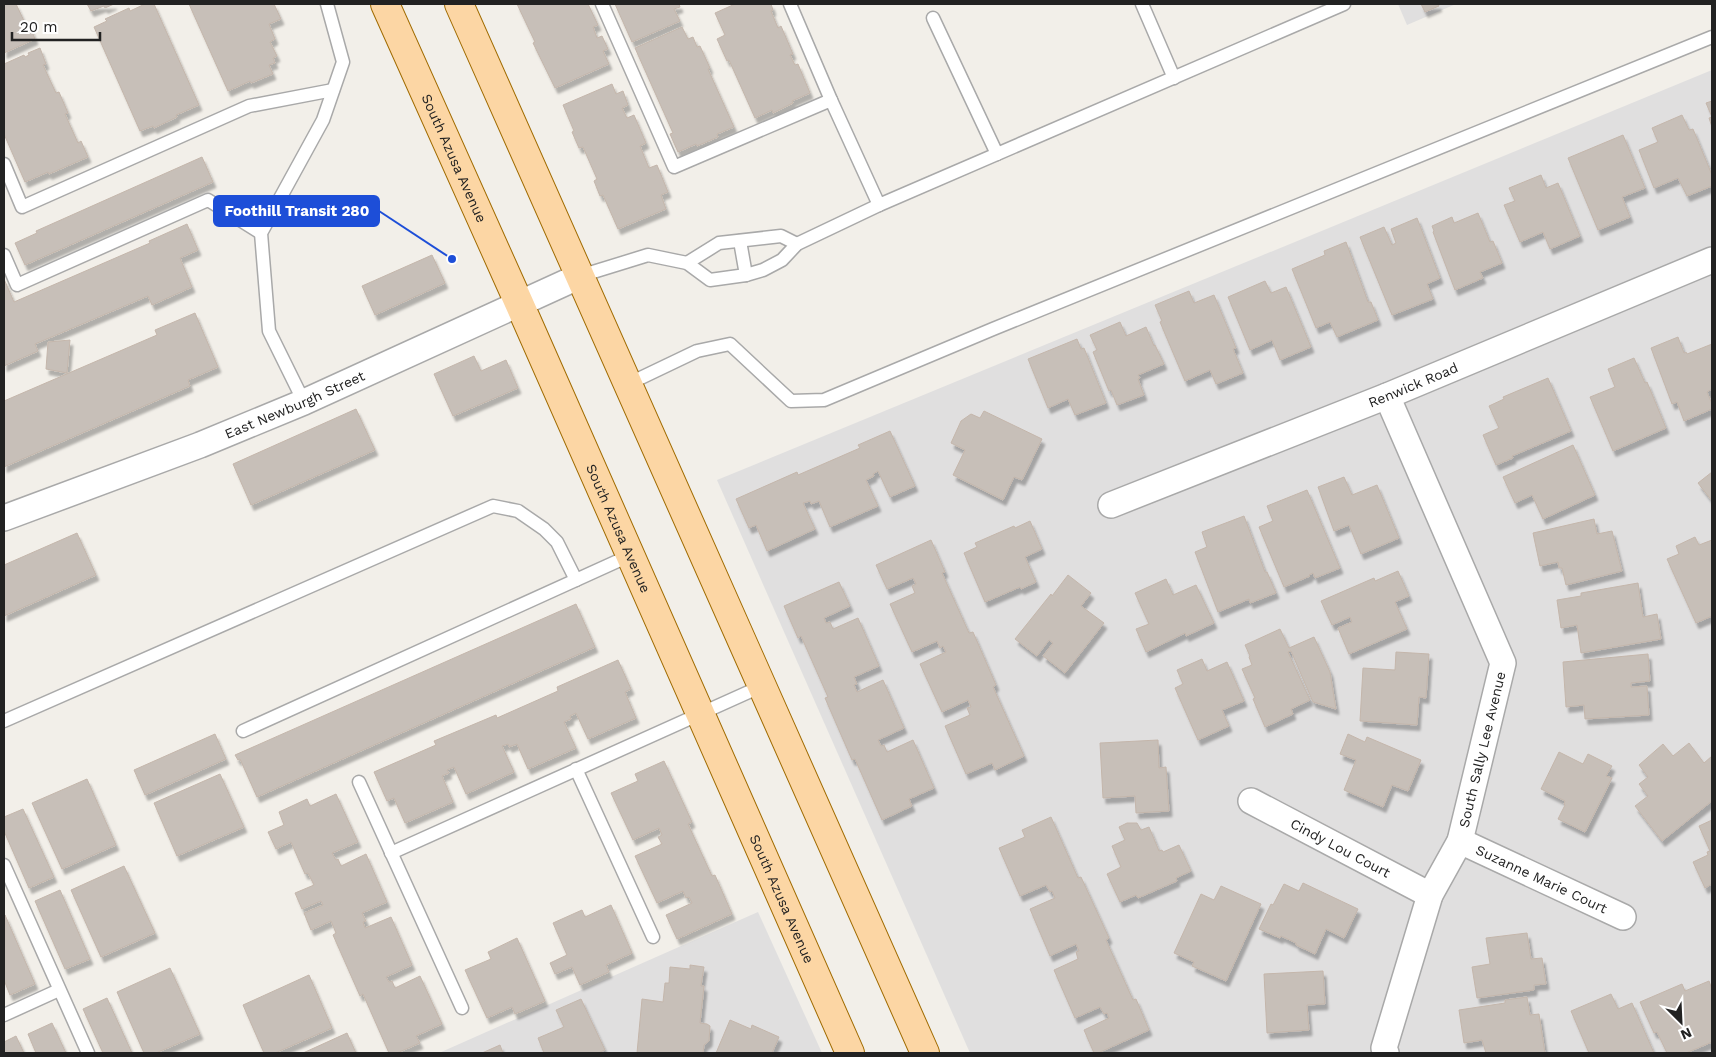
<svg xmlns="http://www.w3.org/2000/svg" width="1716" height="1057" font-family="'Work Sans',sans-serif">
<defs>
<filter id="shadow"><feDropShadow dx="3" dy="5.5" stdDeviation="1" flood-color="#0004"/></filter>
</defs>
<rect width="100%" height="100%" fill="#f2efe9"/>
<!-- residential -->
<g fill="#e0dfdf">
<polygon points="1398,4 1456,4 1407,25"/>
<polygon points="1712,70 1712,1053 970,1053 717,480"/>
<polygon points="758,912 822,1053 439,1053"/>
</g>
<!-- building -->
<g fill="#c7bfb8" stroke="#c4b6ab" filter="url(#shadow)">
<polygon points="4,4 16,4 26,25 29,24 35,39 4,53"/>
<polygon points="87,4 114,4 105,8 104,6 91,11"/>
<polygon points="145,4 154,4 199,105 176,115 177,117 154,128 153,126 140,131 94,27 107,21 105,19 129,8 130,11"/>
<polygon points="189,4 274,4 281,19 269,24 275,39 270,42 277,56 273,58 275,63 269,65 273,74 251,83 250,81 228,91"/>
<polygon points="517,4 588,4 598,25 593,27 597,38 602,36 608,49 603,51 609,64 555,88 533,43 535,42"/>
<polygon points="615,4 679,4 680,7 674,9 680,21 632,42"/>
<polygon points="735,4 771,4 773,10 771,11 778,28 781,26 793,54 790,55 795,65 798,64 810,93 792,101 793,103 773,113 772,110 755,118 729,60 727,61 717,39 725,35 715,13"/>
<polygon points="1421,4 1438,4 1439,6 1425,12"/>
<polygon points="682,27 688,39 693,37 697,47 700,46 710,68 708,69 734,127 717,134 718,137 697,146 696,144 678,152 670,134 673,133 635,48"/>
<polygon points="40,48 46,64 43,65 56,93 59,92 68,113 65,114 78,143 81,141 88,157 49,174 48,172 25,182 4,134 4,64 24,55 25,57 29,55 28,53"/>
<polygon points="612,84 616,94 623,91 628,105 622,108 627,118 634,115 646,143 640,146 649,168 657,165 668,192 661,195 666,209 618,229 603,195 600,196 594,181 597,179 583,147 579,148 572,132 574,131 563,105"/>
<polygon points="1712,101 1712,127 1709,118 1712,117 1706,103"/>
<polygon points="1682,115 1689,130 1693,129 1712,175 1712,186 1687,196 1678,178 1654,188 1639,150 1658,142 1652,128"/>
<polygon points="1623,135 1645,188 1622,197 1630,217 1598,230 1568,158"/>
<polygon points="202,157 213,182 25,265 15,243 37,233 36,231"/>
<polygon points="1541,175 1546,188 1558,183 1580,236 1550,249 1543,232 1520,242 1504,205 1515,201 1509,188"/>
<polygon points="1478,213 1490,242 1493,241 1502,263 1480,272 1483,278 1455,290 1433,232 1434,231 1432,226 1452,217 1454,223"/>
<polygon points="1417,218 1440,278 1427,284 1433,299 1392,315 1360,237 1384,227 1392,245 1396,243 1391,229"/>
<polygon points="187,224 198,250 180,258 192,287 152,305 148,296 35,344 38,351 4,366 4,279 14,302 150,243 149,241"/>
<polygon points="1346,242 1368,302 1371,302 1378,320 1337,337 1330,322 1316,328 1292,269 1325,255 1324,251"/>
<polygon points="432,255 445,283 375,315 362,286"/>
<polygon points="1265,281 1271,293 1286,287 1311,347 1280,360 1272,340 1250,350 1228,297"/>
<polygon points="1189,291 1194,303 1214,295 1236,348 1233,349 1243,373 1216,384 1210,370 1185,381 1160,322 1162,321 1155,305"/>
<polygon points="195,313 218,367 188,380 190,386 4,467 4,401 157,335 155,330"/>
<polygon points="1120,322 1126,336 1146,327 1154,346 1155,345 1164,364 1138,375 1140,378 1138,379 1144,395 1117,405 1111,390 1109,391 1093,352 1097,350 1090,335"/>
<polygon points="1678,337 1684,353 1686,352 1687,354 1712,344 1712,389 1707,392 1712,404 1712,409 1684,421 1677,402 1672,404 1651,348"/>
<polygon points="1077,339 1081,349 1084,348 1106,403 1075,415 1068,399 1048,408 1028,359"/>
<polygon points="70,340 67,373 46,369 48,342"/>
<polygon points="474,356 481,371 506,360 518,388 453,416 434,374"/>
<polygon points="1634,358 1645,383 1647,382 1666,428 1613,451 1590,397 1615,387 1608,369"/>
<polygon points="1548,378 1571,431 1512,456 1513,458 1496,465 1483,435 1499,428 1489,406 1504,399 1503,397"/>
<polygon points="356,409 375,450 251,505 233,464"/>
<polygon points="984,411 1042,439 1022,480 1014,477 1003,500 953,475 965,450 951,443 961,421 971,414 980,418"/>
<polygon points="890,431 915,486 890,497 878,471 873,474 874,476 866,480 878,506 830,527 819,501 811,504 810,501 803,503 815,529 767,551 756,525 749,528 736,499 797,472 798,475 860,448 858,445"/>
<polygon points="1573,445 1595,495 1543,519 1532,495 1515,503 1503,477"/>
<polygon points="1712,472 1712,501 1698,483"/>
<polygon points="1344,477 1352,495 1377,485 1399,538 1361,554 1349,525 1334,531 1318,487"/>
<polygon points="1307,490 1340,568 1315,578 1313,573 1309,575 1310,576 1284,587 1259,527 1273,521 1267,506"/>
<polygon points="1244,516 1265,572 1267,572 1276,593 1250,603 1249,599 1218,612 1195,552 1207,547 1202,532"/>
<polygon points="1594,519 1597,534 1612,531 1622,571 1566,585 1562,568 1559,568 1558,562 1540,566 1533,533"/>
<polygon points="1030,521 1042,549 1025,557 1036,582 1021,589 1020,587 985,602 964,553 977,547 975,543 1014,526 1015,528"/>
<polygon points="77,533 96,575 4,616 4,565"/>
<polygon points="1695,537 1699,545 1712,540 1712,616 1696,623 1667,559 1679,554 1676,546"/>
<polygon points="931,540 945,572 942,573 969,633 973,632 996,685 993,687 1024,756 995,770 992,763 966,774 945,726 970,715 967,708 971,707 968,700 942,712 920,664 946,652 943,646 940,648 937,641 912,652 890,604 915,593 912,586 916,584 913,578 887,589 876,565"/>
<polygon points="1398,571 1409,596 1395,602 1407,629 1349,654 1338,628 1352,622 1350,617 1332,625 1321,601 1374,578 1375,581"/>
<polygon points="1068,575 1091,593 1081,606 1104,623 1065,673 1043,656 1053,643 1049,640 1037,656 1015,639 1051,594 1052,596"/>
<polygon points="1166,579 1173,595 1196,585 1214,623 1186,636 1185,633 1146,652 1136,629 1149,624 1135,593"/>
<polygon points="839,582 850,606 824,618 826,623 830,622 833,629 858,618 879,666 854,677 857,684 854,685 857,692 883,680 904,728 878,740 881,746 884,745 887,752 913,740 934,788 909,799 912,806 882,820 855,759 852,760 825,698 828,697 801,636 798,638 784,606"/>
<polygon points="1638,583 1643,617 1657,614 1661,639 1581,653 1577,625 1561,628 1557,600 1581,596 1581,593"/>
<polygon points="576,604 595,647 257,797 240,759 238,760 235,755"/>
<polygon points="1280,629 1289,648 1314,637 1330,672 1336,709 1313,702 1291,651 1288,652 1310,700 1291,709 1293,714 1265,727 1253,699 1255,698 1242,669 1252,665 1249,657 1250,656 1245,645"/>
<polygon points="1396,652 1429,654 1426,698 1419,697 1417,725 1360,721 1363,668 1395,670"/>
<polygon points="1648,654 1650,681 1631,683 1631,687 1647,686 1649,715 1585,719 1584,705 1566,707 1563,662"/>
<polygon points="1202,659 1207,671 1227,662 1244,701 1222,710 1229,726 1198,740 1175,688 1183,684 1177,670"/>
<polygon points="618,660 631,689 625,692 636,718 588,739 576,713 570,716 571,719 564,722 576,748 528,769 517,744 509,747 508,744 502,746 514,772 466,794 454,767 447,770 449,773 442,776 453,802 405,823 394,798 387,801 374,772 436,745 434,741 496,715 497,718 558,691 557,687"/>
<polygon points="215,734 226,759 145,795 134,770"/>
<polygon points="1348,734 1365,742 1367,737 1421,760 1408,791 1392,785 1383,807 1344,790 1356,760 1340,754"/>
<polygon points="1158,740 1159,768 1166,767 1169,811 1136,813 1135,796 1103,798 1100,743"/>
<polygon points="1689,743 1704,763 1712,756 1712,801 1662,841 1635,806 1648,796 1639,784 1648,777 1639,765 1663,744 1673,756"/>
<polygon points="1559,752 1583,764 1588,754 1612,766 1606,776 1612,778 1585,832 1558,819 1565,805 1564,804 1565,801 1541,789"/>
<polygon points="664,761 692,822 688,824 712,876 715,875 732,914 677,939 666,915 692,903 689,897 686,898 683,891 657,903 635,856 662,844 658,837 662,835 659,828 633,840 611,793 638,781 635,774"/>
<polygon points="220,774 244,827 177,856 154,803"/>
<polygon points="87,779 116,845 62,869 32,803"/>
<polygon points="336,794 358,842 332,853 336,860 338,859 341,866 366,854 387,902 362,913 366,921 363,922 365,928 391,917 412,965 386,977 389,982 392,981 395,988 420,976 442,1024 416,1036 420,1043 397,1053 389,1053 363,994 360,996 333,935 336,933 331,921 311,930 304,913 323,905 321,901 302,909 295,893 314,885 308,873 305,874 291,842 276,849 268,832 284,825 279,812 307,799 310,806"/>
<polygon points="23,809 54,877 29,888 4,831 4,817"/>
<polygon points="1051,817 1078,878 1081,877 1109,938 1106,940 1133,1000 1136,999 1149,1030 1098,1053 1094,1053 1084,1030 1109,1018 1107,1013 1104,1014 1100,1007 1075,1018 1054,970 1078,959 1076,952 1079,951 1076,944 1050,956 1030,909 1055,898 1052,891 1050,892 1046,885 1020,896 999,848 1025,837 1022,830"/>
<polygon points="1712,820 1712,884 1705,888 1693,862 1708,855 1707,852 1710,851 1699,826"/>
<polygon points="1127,823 1137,823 1141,830 1149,827 1159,851 1162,850 1163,852 1179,845 1191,871 1176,878 1177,881 1138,898 1136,895 1120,902 1107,874 1121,867 1112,846 1125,840 1119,827"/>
<polygon points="124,866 155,933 101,957 71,890"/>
<polygon points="1303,883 1358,909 1344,938 1326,929 1315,954 1296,945 1296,943 1281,936 1280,938 1259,929 1271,904 1273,905 1284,884 1299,891"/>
<polygon points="1221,886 1261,904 1226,981 1192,966 1194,962 1174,953 1201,894 1214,900"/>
<polygon points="60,890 90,959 65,969 35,901"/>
<polygon points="611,905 632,953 606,965 609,972 580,985 572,967 555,974 550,963 567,955 553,923 582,910 585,917"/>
<polygon points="5,915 35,984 10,995 4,980"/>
<polygon points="1527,933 1531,959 1542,958 1546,984 1534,985 1534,990 1477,998 1472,967 1490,964 1486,938"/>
<polygon points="517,938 545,1001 515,1014 512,1007 487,1018 465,970 491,959 488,952"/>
<polygon points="690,965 704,967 701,986 704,986 700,1023 707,1024 710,1026 709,1041 704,1045 703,1053 637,1053 642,999 663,1002 665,983 669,983 670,967 690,969"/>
<polygon points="170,968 200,1034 156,1053 144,1053 117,992"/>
<polygon points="1323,971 1325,1004 1307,1005 1309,1030 1267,1033 1264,974"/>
<polygon points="309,975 332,1028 275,1053 264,1053 243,1005"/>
<polygon points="1709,981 1712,989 1712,1042 1686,1053 1667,1053 1657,1032 1654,1033 1640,1002 1682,984 1685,991"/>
<polygon points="1611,994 1618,1009 1632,1003 1654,1053 1589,1053 1571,1011"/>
<polygon points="1527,997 1530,1015 1539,1014 1545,1053 1486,1053 1482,1040 1464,1043 1459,1010 1505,1003 1505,1000"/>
<polygon points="107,998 132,1053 103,1053 83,1009"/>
<polygon points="581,999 605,1050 598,1053 544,1053 538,1038 564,1027 556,1010"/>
<polygon points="730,1020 751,1029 752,1025 779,1037 772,1053 716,1053"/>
<polygon points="52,1023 66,1053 36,1053 28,1034"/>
<polygon points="347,1033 356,1053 303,1053"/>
<polygon points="16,1036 24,1053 4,1053 4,1042"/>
<polygon points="500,1045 503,1053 482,1053"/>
</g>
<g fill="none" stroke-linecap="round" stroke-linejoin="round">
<defs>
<g id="lane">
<polyline points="602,4 674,167 831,100 879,205 1344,4"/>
<polyline points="790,4 831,100"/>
<polyline points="1142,4 1174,78"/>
<polyline points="933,18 997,154"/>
<polyline points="4,164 22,207 249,106 333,90"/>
<polyline points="740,241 746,275"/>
<polyline points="4,255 17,285 208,200 261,233"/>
<polyline points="687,263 719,243 781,236 797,244"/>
<polyline points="580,276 648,255 687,263 710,280 746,275 763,270 782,260 797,244 879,205"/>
<polyline points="628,384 697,351 730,344 791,401 824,400 993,329 1712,37"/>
<polyline points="304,402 269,331 261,233 323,120 343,62 327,4"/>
<polyline points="4,721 493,506 518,511 544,529 557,542 576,580"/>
<polyline points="243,731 631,555"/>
<polyline points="576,769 653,937"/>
<polyline points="359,782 462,1008"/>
<polyline points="391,853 762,686"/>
<polyline points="4,865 88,1053"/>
<polyline points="4,1015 59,990"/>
</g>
<g id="street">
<path id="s1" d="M1111,505l276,-109 325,-136"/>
<path id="s2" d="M4,518l196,-73 104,-43 276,-126"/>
<path id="s3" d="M1251,801l179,94"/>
<path id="s4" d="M1460,841l163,76"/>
<path id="s5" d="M1386,1053l-2,-5 46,-153 30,-54 43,-178 -116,-267"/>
</g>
<g id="primary">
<path id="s6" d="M385,4l134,299 331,750"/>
<polyline points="459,4 925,1053"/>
</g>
</defs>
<!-- lane casing -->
<use href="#lane" stroke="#a9a9a9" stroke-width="15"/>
<!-- street casing -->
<use href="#street" stroke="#a9a9a9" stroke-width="28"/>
<!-- primary casing -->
<use href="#primary" stroke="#a06b00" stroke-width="30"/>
<!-- lane -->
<use href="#lane" stroke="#fff" stroke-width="12"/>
<!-- street -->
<use href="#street" stroke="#fff" stroke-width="25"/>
<!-- primary -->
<use href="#primary" stroke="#fcd6a4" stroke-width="28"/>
</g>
<g text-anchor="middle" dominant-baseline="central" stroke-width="4" stroke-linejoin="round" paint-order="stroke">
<!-- street labels -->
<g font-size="14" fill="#222" stroke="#fff">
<text stroke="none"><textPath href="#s6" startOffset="169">South Azusa Avenue</textPath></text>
<text stroke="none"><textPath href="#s1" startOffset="325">Renwick Road</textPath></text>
<text stroke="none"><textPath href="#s2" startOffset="312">East Newburgh Street</textPath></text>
<text stroke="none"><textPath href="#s6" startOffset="574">South Azusa Avenue</textPath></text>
<text stroke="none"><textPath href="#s5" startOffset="321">South Sally Lee Avenue</textPath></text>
<text stroke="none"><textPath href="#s3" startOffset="101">Cindy Lou Court</textPath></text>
<text stroke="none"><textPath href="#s4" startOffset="90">Suzanne Marie Court</textPath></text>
<text stroke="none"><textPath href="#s6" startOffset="979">South Azusa Avenue</textPath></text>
</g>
</g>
<!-- callouts -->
<path fill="none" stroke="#1d4ed8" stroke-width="2" d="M452 259L379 211"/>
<circle fill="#1d4ed8" stroke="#fff" stroke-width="2" cx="452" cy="259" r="5"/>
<rect fill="#1d4ed8" stroke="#1d4ed8" stroke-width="2" x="214" y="196" width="165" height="30" rx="5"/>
<g font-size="15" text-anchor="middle" font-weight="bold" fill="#fff">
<text x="297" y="216">Foothill Transit 280</text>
</g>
<!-- border -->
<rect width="1716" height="1057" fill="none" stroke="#222222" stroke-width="10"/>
<!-- north arrow -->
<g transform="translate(1681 1022) rotate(156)" stroke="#ffffff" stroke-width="4" paint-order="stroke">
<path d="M0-4L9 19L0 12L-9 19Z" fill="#222222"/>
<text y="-8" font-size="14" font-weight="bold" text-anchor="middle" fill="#222222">N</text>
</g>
<!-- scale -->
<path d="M12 32v8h88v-8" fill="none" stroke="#222222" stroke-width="2.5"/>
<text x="20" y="32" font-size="15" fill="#222222" stroke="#ffffff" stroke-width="4" paint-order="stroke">20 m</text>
</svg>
